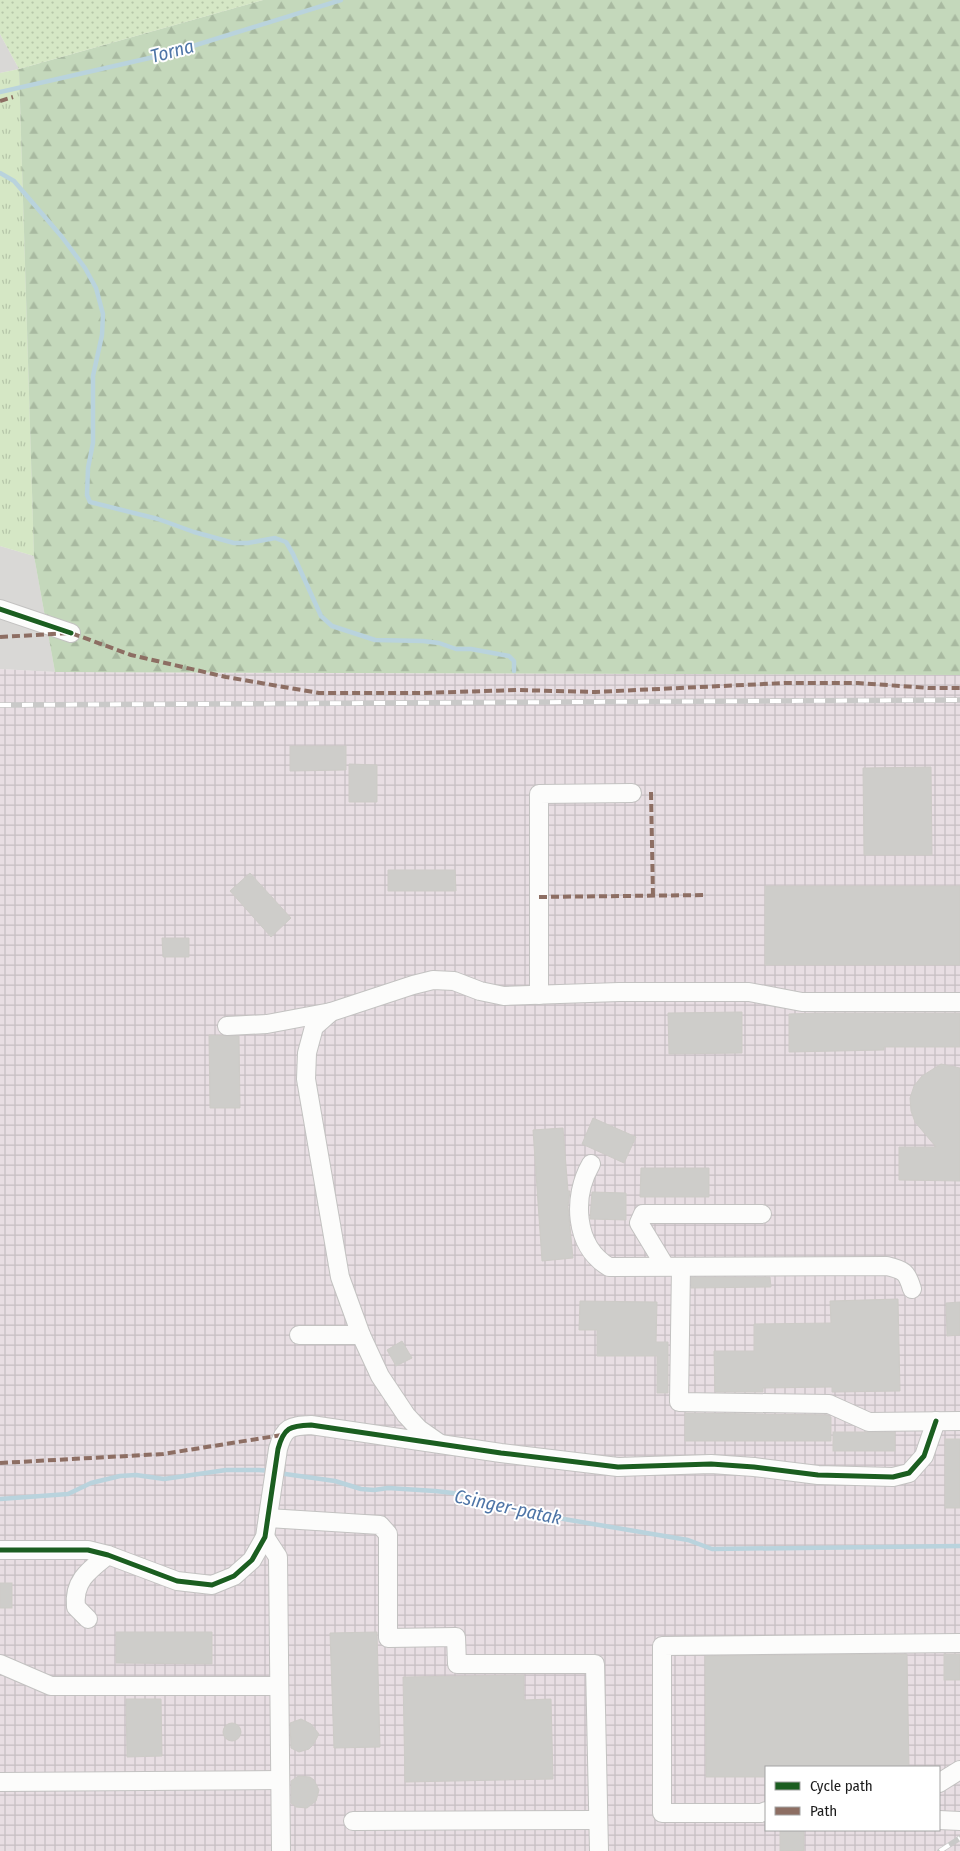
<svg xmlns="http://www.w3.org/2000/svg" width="960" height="1851" font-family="'Fira Sans Condensed',sans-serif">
<defs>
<pattern id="industrial-grid" width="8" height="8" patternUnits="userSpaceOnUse" patternTransform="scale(1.25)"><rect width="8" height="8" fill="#e8dee3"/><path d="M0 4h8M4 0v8" fill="none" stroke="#c6bec2"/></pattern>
<pattern id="grass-tufts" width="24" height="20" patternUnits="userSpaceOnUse" patternTransform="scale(1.25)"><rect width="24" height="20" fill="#d5e7c5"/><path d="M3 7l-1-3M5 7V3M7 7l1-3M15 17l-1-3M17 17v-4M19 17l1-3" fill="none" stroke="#b6c6a9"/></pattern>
<pattern id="forest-firs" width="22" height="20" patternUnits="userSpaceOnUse" patternTransform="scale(1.25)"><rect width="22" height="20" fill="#c4d8bb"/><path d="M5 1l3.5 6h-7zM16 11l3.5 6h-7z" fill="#a8b9a0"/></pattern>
<pattern id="garden-dots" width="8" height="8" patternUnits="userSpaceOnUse" patternTransform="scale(1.25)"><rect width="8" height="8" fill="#d5e7c5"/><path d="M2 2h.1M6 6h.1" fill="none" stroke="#b6c6a9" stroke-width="1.8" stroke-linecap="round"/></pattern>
</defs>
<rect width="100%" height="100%" fill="#eae9e5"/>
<!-- residential -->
<g fill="#d9d8d6">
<polygon points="0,34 19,69 0,73"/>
<polygon points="0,546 34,556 55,672 0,669"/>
</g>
<!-- industrial -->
<path fill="url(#industrial-grid)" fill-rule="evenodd" d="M0,669l55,3 905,3v1176h-960zM766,1767h173v63h-173z"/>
<!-- grass -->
<polygon fill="url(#grass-tufts)" points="19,69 34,556 0,546 0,73"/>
<!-- forest -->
<polygon fill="url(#forest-firs)" points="263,0 960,0 960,675 55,672 34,556 19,69"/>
<!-- garden -->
<polygon fill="url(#garden-dots)" points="0,0 263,0 19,69 0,34"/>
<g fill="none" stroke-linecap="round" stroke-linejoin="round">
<!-- stream -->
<g stroke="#b9d3dd" stroke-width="4.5">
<polyline points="0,92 167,54 341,0"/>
<polyline points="0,173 14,181 62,237 85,268 96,288 103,314 102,335 93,376 93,443 88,468 87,495 90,502 158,519 194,532 234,543 248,543 275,538 286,542 293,554 321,616 332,626 375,640 423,641 439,643 456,649 471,649 509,656 514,661 514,671"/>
<polyline points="278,1473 335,1481 361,1489 374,1490 388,1488 435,1491 462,1494 491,1504 540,1515 688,1540 712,1549 960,1546"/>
<polyline points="0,1499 68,1494 91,1483 120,1476 136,1475 164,1479 226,1470 259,1470 270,1471"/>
</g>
</g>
<!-- building -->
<g fill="#cecdca" stroke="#cdcbc7">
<polygon points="290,746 346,746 346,770 290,771"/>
<polygon points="349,764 377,765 377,802 349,802"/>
<polygon points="931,767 932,855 864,855 863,768"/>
<polygon points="388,870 455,870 456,891 388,891"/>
<polygon points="250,873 291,918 271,937 230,891"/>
<rect x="765" y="886" width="195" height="79"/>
<polygon points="162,938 189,938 189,957 163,957"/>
<polygon points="742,1012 742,1053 669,1054 668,1013"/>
<polygon points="818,1013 960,1013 960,1047 884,1047 884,1050 789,1052 789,1014"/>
<polygon points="209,1035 239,1036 240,1108 210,1108"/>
<polygon points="941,1064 960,1068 960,1181 899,1180 899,1147 936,1147 915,1122 911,1111 910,1098 914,1086 922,1076"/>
<polygon points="593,1118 636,1137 624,1163 582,1144"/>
<polygon points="563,1128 568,1191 570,1191 568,1206 573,1258 542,1261 533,1130"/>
<polygon points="641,1168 709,1168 709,1197 640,1197"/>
<polygon points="592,1192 626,1193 626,1220 590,1219"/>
<polygon points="691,1277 770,1277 771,1287 691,1288"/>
<polygon points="898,1299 900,1391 832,1392 832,1387 763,1388 763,1392 715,1392 714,1351 754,1351 754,1324 831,1323 830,1301"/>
<polygon points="580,1301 657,1302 656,1342 668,1342 668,1393 657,1393 657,1356 597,1356 597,1330 579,1330"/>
<polygon points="960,1302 960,1335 947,1336 946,1303"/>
<polygon points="402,1341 412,1358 396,1366 387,1350"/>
<polygon points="685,1413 827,1415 831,1417 831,1441 685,1441"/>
<rect x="833" y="1432" width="62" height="19"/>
<rect x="945" y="1439" width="15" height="69"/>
<rect x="0" y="1583" width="12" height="25"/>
<polygon points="116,1632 212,1632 212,1664 116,1663"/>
<polygon points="377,1632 380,1747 334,1748 330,1633"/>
<polygon points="907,1654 909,1767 766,1767 766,1777 706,1777 705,1656"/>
<rect x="944" y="1654" width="16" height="26"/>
<polygon points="524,1675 524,1700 551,1699 553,1779 405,1782 403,1677"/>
<polygon points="126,1699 161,1699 162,1756 127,1757"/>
<polygon points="301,1719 311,1724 319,1734 313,1745 309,1749 299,1752 291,1748 290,1723"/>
<circle cx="232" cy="1732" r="9"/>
<polygon points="298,1776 310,1777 314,1780 319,1790 316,1801 307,1808 296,1807 291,1803 291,1781"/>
<rect x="780" y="1830" width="24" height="21"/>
</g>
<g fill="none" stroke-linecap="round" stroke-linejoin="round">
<defs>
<g id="minor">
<polyline points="0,609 71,633"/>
<polyline points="539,995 539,794 632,793"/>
<polyline points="227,1026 267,1024 331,1012"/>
<path d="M591,1164c-19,33 -17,82 18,103l278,-1c17,4 20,6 25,23"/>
<polyline points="665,1266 639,1223 643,1214 762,1214"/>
<polyline points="681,1267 679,1402 829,1404 869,1422 960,1421"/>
<polyline points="299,1335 361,1335"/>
<polyline points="439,1443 419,1429 406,1415 380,1376 361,1335 340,1277 306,1079 307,1053 314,1027 331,1012 413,985 433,980 454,981 480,991 504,996 619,992 749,992 802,1002 960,1002"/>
<polyline points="268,1518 380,1525 388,1534 388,1638 456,1637 457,1664 595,1664 599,1851"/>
<polyline points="265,1537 278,1557 281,1851"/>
<path d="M0,1550h88l20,5 69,26 35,4 22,-9 18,-16 13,-23 13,-88c6,-22 12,-23 33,-24l190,28 117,14 93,-3 43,3 64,8 75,2 16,-4 15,-17 12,-35"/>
<path d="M88,1619l-12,-12c-3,-26 13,-37 32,-52"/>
<polyline points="0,1664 51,1686 279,1686"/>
<polyline points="0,1782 280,1780"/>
<polyline points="939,1783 960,1770"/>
<polyline points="766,1811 761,1813 662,1813 662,1646 960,1643"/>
<polyline points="939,1820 960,1821"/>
<polyline points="353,1821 598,1820"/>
</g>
</defs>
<!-- minor casing -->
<use href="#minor" stroke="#c3c2c1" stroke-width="20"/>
<!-- minor -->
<use href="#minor" stroke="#fcfcfb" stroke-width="18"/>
<defs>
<g id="rail">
<polyline points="0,705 960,700"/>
<polyline points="940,1851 960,1838"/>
</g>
</defs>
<!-- rail casing -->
<use href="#rail" stroke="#c9c9c8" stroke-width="5.5"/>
<!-- rail -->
<use href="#rail" stroke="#fff" stroke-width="4" stroke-dasharray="11" stroke-linecap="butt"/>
<!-- quiet -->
<g stroke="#8d6e63" stroke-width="4" stroke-dasharray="8 4" stroke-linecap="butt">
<polyline points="0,101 13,97"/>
<polyline points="0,637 71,633 131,655 226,677 319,693 422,693 517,690 595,692 785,683 858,683 929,688 960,688"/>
<polyline points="651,792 653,896"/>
<polyline points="539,897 706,895"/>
<polyline points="0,1463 163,1454 282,1435"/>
</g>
<defs>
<g id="cycleway">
<polyline points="0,609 71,633"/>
<path d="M0,1550h88l20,5 69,26 35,4 22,-9 18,-16 13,-23 13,-88c6,-22 12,-23 33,-24l190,28 117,14 93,-3 43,3 64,8 75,2 16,-4 15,-17 12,-35"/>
</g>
</defs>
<!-- cycleway casing -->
<use href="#cycleway" stroke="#fff" stroke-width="8"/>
<!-- cycleway -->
<use href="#cycleway" stroke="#1b5e20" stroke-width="5"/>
</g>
<g text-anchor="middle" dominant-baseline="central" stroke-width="4" stroke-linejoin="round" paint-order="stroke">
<!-- water labels -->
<g font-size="19" font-style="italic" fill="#4e75a7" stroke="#fff">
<text transform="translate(172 51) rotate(-15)">Torna</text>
<text transform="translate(508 1507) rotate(12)">Csinger-patak</text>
</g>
</g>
<!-- legend -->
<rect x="765" y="1766" width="175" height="65" fill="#ffffff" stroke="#a4a4a4"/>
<rect x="775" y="1782" width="25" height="8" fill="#1b5e20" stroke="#a4a4a4"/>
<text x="810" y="1791" font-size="15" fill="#1c1c1c">Cycle path</text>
<rect x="775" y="1807" width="25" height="8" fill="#8d6e63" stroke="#a4a4a4"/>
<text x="810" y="1816" font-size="15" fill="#1c1c1c">Path</text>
</svg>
